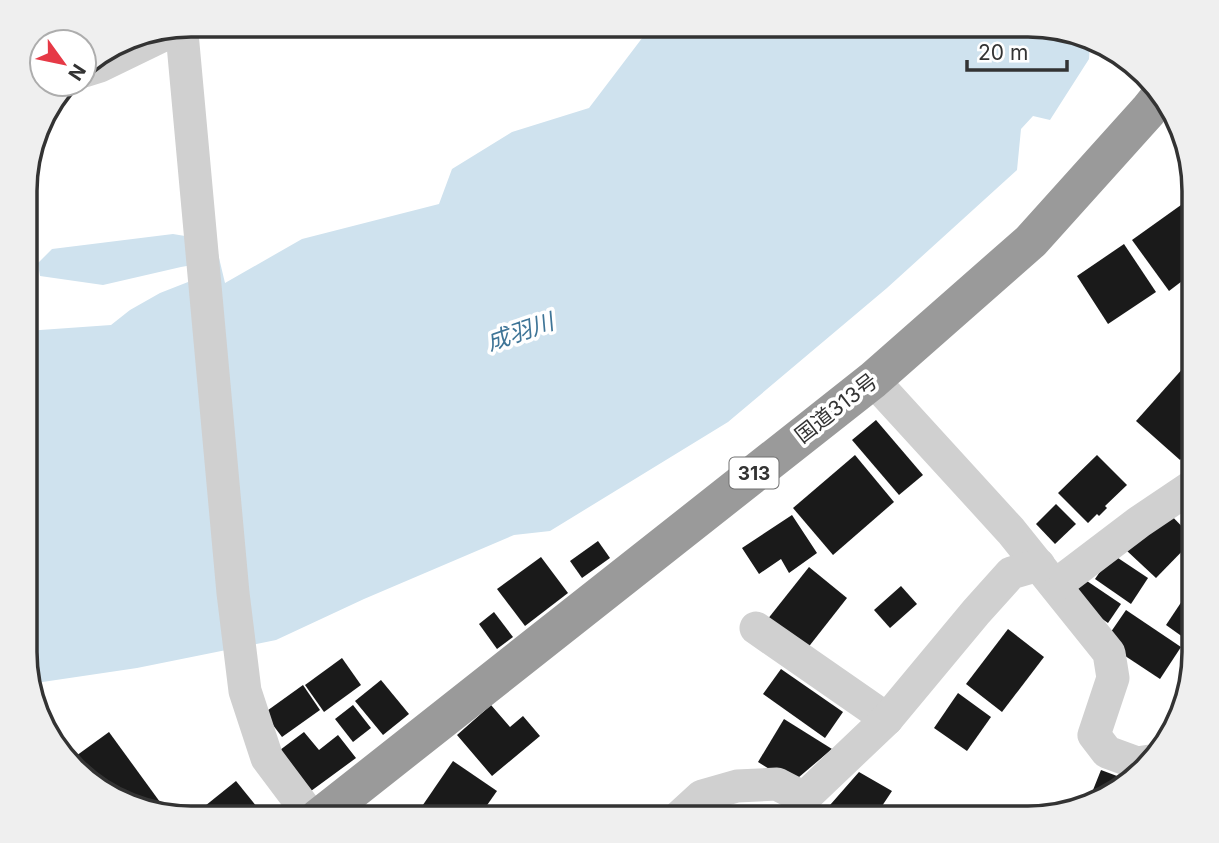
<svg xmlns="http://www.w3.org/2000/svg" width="1219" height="843" font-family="Inter,'Noto Sans JP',sans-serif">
<rect width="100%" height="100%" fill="#fff"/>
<!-- water -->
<polygon fill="#cfe2ee" points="1039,25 1090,44 1089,59 1050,120 1033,116 1021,129 1017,170 887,288 728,422 550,531 514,535 364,599 276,640 137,668 29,684 26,674 26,331 111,325 130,310 160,293 211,273 210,262 181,267 103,285 40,276 38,263 52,249 173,234 215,241 225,283 302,239 439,204 452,169 512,132 589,108 649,29"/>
<!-- building -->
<g fill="#1a1a1a">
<polygon points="1194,190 1194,215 1182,199"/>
<polygon points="1181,205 1194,223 1194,272 1169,291 1132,240"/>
<polygon points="1124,244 1156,292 1108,324 1077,276"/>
<polygon points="1185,366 1194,374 1194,443 1180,460 1136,421"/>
<polygon points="876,420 923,475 899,495 852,440"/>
<polygon points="855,455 894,502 833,555 793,508"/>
<polygon points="1097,455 1127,485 1105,506 1107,508 1099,516 1097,514 1088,523 1058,493"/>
<polygon points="1056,504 1076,524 1055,544 1036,524"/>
<polygon points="1165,509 1194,539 1156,578 1126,550"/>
<polygon points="792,515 817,553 789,573 781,559 759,574 742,548"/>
<polygon points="598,541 610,558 582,578 570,561"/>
<polygon points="1112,554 1148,578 1131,604 1095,579"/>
<polygon points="541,557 568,593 525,626 497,589"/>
<polygon points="809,567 847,598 803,654 763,625"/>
<polygon points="1081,577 1121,604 1108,623 1069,596"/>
<polygon points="1194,583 1194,645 1166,625"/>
<polygon points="901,586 917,604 890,628 874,610"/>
<polygon points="1126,610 1181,647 1160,679 1104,642"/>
<polygon points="494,612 513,637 497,649 479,624"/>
<polygon points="1008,629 1044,657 1002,712 966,684"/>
<polygon points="342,658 361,685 324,712 305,685"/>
<polygon points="781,669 843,712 825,738 763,694"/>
<polygon points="381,680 409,714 383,735 355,701"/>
<polygon points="303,685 320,710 282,737 264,713"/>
<polygon points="958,693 991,717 967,751 934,728"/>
<polygon points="353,705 371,728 353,742 335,719"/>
<polygon points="491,705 510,727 523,716 540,736 492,776 457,735"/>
<polygon points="784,719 832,749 792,783 758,762"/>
<polygon points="109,732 168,813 90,784 69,761"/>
<polygon points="304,732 319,750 338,735 356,758 311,791 280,750"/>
<polygon points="453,761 497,791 478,818 414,818"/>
<polygon points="1101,770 1125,779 1123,784 1102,801 1087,805"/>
<polygon points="859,772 892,791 874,818 805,818 801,815 809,803 823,813"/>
<polygon points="236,781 266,818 206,818 200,810"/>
<polygon points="706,802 733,818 699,818"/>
</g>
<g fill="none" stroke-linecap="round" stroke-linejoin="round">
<!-- street -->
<g stroke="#d0d0d0" stroke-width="33">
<polyline points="182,33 233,593 245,691 267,758 312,818"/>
<polyline points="84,71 100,66 168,33"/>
<polyline points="873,380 1011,531 1109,653 1113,678 1094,735 1107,752 1137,763 1150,761"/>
<polyline points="1056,585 1139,522 1194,485"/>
<polyline points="756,628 887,719"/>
<polyline points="678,818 702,796 737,786 777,784 804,798 887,719 976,612 1011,573 1039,565"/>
</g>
<!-- highway -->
<polyline stroke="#9a9a9a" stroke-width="38" points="318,818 873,380 1031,241 1148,111 1160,96"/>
</g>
<g text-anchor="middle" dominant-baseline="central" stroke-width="7" stroke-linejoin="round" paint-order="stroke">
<!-- shield labels -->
<rect fill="#fff" stroke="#707070" stroke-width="2" x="729.5" y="457.5" width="49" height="31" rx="5"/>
<g font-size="19" font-weight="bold" fill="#333">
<text x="754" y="473">313</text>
</g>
<!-- street labels -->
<g font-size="21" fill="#333" stroke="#fff">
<text transform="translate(836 408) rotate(-38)">国道313号</text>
</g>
<!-- water labels -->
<g font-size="23" font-style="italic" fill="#3f7597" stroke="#fff">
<text transform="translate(520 332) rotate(-19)">成羽川</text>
</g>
</g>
<!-- crop -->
<path d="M0 0H1219V843H0ZM191 37H1028A154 154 0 0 1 1182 191V652A154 154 0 0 1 1028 806H191A154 154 0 0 1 37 652V191A154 154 0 0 1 191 37Z" fill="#efefef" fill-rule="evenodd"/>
<path fill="none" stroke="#333" stroke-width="3.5" d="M191 37H1028A154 154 0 0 1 1182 191V652A154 154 0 0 1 1028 806H191A154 154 0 0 1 37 652V191A154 154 0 0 1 191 37Z"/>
<!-- north arrow -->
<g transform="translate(63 63) rotate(123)"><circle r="33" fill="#ffffff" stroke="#adadad" stroke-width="2"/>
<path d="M0-5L12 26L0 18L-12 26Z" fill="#e63946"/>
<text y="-10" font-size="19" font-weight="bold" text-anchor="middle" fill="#333333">N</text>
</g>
<!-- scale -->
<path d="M967 60v10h100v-10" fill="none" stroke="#333333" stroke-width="3.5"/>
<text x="978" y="60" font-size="21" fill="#333333" stroke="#ffffff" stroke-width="5" paint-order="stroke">20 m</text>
</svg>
